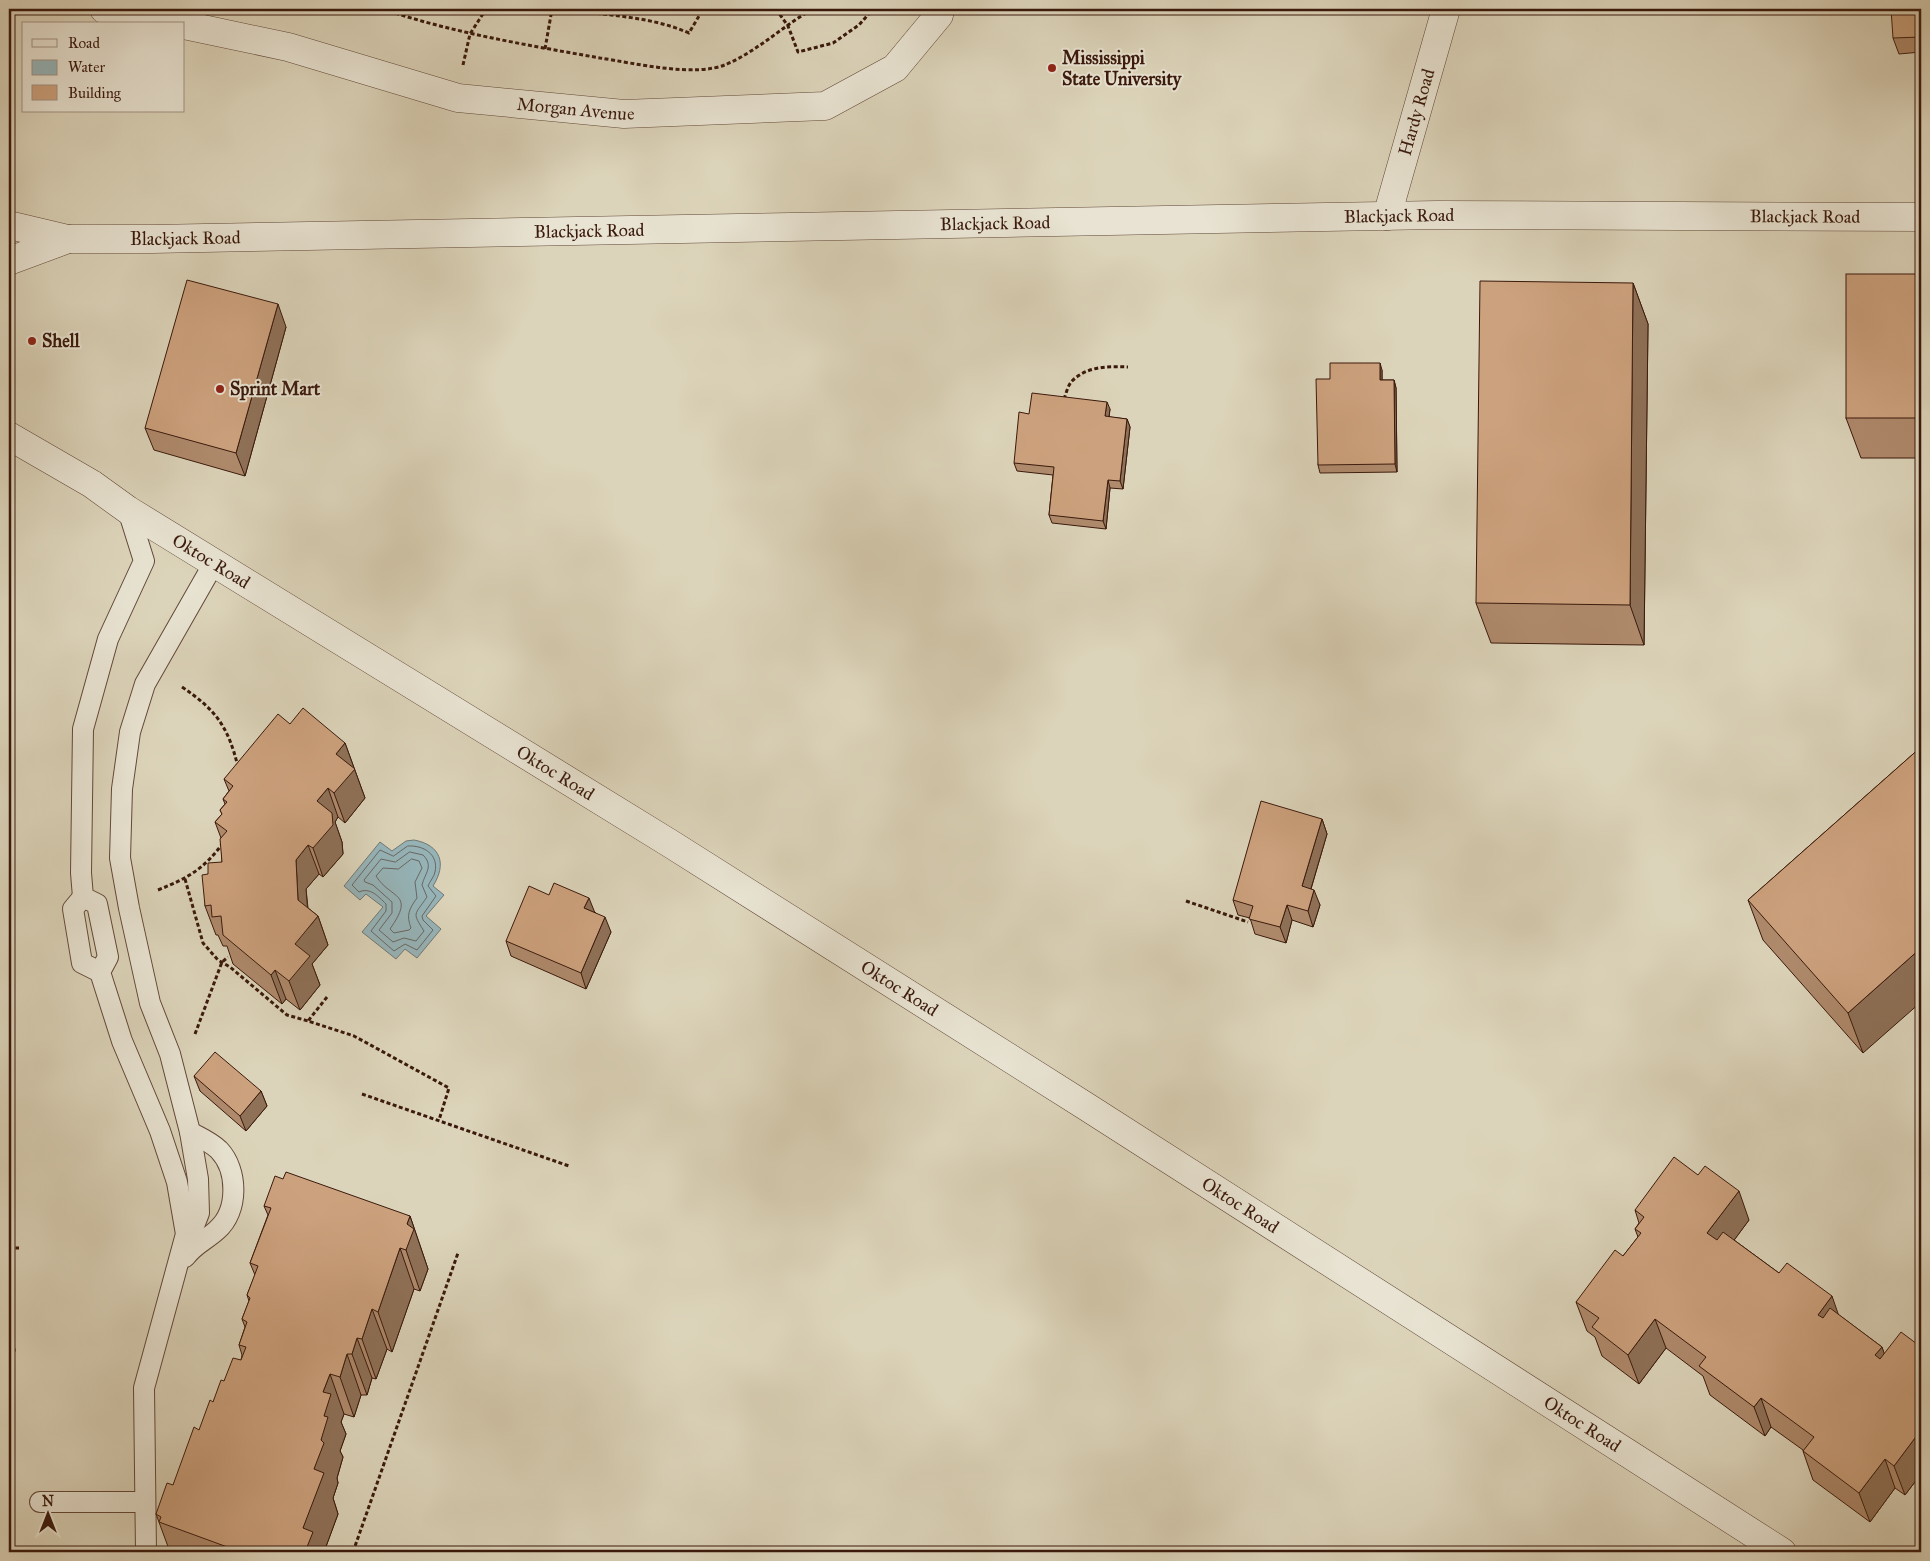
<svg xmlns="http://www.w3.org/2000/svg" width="1930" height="1561" font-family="'IM FELL Great Primer',serif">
<rect width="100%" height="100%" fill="#dcd4ba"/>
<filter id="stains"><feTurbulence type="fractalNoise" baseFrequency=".004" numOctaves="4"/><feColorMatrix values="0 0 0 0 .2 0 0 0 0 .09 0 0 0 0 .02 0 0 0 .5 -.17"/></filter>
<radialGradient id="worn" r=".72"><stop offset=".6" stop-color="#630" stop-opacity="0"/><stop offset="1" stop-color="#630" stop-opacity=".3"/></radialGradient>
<!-- water -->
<path fill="#96b5ba" stroke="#717774" d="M414,840c27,5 33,24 19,46l11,9 -18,21 15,13 -24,29 -12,-9 -9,10 -34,-27 21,-25 -17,-13 -6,6 -16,-14 36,-44 12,9 14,-10z"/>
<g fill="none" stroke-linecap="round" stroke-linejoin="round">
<!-- shore -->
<g stroke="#686763" stroke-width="1">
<path d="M408,846c15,-1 31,8 27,26 -1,5 -5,9 -7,14l8,10 -14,20 1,4 10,10 -16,20 -12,-6 -11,7 -23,-20 15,-20v-7c-8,-8 -16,-17 -27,-12l-7,-7 28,-35 13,6z"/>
<path d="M410,852l13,3c11,11 2,18 -1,30l5,12c-13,19 -15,15 -3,34l-8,10 -12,-3 -11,4 -14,-12 13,-17v-11l-19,-17 -8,-3 -1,-2 17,-21 14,3z"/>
<path d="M412,859l7,2 3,7 -7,14 2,16c-8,11 -11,17 -6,30l-2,2 -15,3 -4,-4c26,-37 1,-29 -14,-53l7,-8 15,1z"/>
</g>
<defs>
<g id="service">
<polyline points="128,510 144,561 108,639 83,729 81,873 83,897 97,904 108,957 100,972 122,1041 160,1131 177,1182 186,1234 144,1388 146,1552"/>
<polyline points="83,897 73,909 82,963 100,972"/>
<polyline points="187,1244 199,1213 198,1179 190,1132 170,1054 150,1003 129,908 120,858 122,789 130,732 145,684 214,563"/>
<path d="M185,1257c11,-14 20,-16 32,-27 22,-19 21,-60 2,-80 -8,-8 -20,-13 -29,-18"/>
<polyline points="40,1502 145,1502"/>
</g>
<g id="minor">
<polyline points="104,9 175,24"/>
<path id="s1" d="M184,25l104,22 170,51 166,16 201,-8 70,-38 44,-53 1,-6"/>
</g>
<g id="tertiary">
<path id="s2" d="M1387,216l59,-207"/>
<path id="s3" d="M9,225l59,14h84l1285,-24 484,2"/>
<polyline points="9,261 68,239"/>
<path id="s4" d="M9,436l83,48 36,26 543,334 416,263 695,445"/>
</g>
</defs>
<!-- service casing -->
<use href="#service" stroke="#624838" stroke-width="22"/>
<!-- minor casing -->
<use href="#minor" stroke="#624838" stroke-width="29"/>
<!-- tertiary casing -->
<use href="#tertiary" stroke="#624838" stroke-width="29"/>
<!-- path -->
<g stroke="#3a190c" stroke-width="3" stroke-dasharray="4 2.5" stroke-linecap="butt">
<path d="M383,9c70,24 144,36 217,49 34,5 96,20 127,6 32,-14 57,-39 86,-55"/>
<path d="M592,9l3,4c33,4 64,7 94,20l10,-17 2,-7"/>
<polyline points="776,9 788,26 798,52 833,43 859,25 873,9"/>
<polyline points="545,49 552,9"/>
<polyline points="463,65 470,34 486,9"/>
<polyline points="9,118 13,119"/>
<path d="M1064,399c2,-5 4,-14 8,-18 15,-15 37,-15 56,-14"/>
<path d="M182,687c34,23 46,39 56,80"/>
<polyline points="185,879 203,943 218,960 230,967 287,1015 308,1021"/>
<path d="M158,890c30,-12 46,-21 65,-47"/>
<polyline points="1186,901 1248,922"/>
<polyline points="327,997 308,1021 354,1036 449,1088 439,1120"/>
<polyline points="195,1034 222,962 228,957"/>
<polyline points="362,1094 569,1166"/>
<polyline points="9,1248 19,1248"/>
<polyline points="9,1350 16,1350"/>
<polyline points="353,1552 458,1253"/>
</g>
<!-- service -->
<use href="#service" stroke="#e8e3d2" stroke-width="20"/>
<!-- minor -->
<use href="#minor" stroke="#e8e3d2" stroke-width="28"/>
<!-- tertiary -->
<use href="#tertiary" stroke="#e8e3d2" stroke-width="28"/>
</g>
<!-- wall -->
<g fill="#af8a6c" stroke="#3a190c">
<polygon points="1921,9 1921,52 1899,54 1893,38"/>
<polygon points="1921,274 1921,458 1861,458 1846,418"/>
<polygon points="1633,283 1648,324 1644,645 1491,643 1476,603"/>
<polygon points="286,327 245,476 154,450 145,428"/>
<polygon points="1382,370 1382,380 1394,380 1396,388 1397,472 1320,473 1318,465 1330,379"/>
<polygon points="1110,409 1109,417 1127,419 1130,427 1123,489 1110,488 1106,529 1052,523 1049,515 1053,475 1017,471 1014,463"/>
<polygon points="290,724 345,743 365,798 345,823 338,817 335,822 342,842 343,854 323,877 319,874 306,889 308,908 318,916 328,945 312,964 320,985 300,1010 286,999 282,1004 233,964 227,946 223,946 218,935 216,935 205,906 208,874 222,862 221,838 215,822 222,814 220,810 225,804 223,799 229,791 224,779"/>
<polygon points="1921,747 1863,1053 1763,940 1748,900"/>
<polygon points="1322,819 1327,834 1311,889 1320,905 1313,927 1292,920 1286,943 1255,934 1250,918 1238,915 1233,900"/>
<polygon points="595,912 611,932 586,989 511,956 506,941"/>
<polygon points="194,1076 261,1091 267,1106 246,1131 200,1091"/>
<polygon points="264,1206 410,1216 428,1269 420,1291 414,1289 392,1352 387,1349 376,1379 372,1378 367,1395 361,1395 354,1417 344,1414 341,1422 346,1434 340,1451 343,1457 337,1478 338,1483 333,1498 338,1514 324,1552 170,1552 156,1514 173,1485 213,1402 224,1381 241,1360 242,1355 239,1345 245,1327 242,1319 249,1301 247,1295 255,1275 250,1263 268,1215"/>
<polygon points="1635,1210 1749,1220 1734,1240 1779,1273 1839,1315 1882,1347 1884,1354 1921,1347 1921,1474 1905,1495 1895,1488 1870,1522 1813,1480 1803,1451 1803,1450 1771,1427 1765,1436 1710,1395 1703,1376 1666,1348 1639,1384 1602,1356 1595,1337 1587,1331 1576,1302 1623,1256 1638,1237 1635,1229 1639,1223"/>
</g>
<!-- shaded-wall -->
<g fill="#8f7158" stroke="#3a190c">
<polygon points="1633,283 1648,324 1644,645 1630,605"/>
<polygon points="278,304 286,327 245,476 236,453"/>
<polygon points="1380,363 1382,370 1382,388 1380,380"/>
<polygon points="1394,380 1396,388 1397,472 1395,464"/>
<polygon points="1107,402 1110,409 1108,424 1105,416"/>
<polygon points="1127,419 1130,427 1123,489 1120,481"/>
<polygon points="1108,480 1110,488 1106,529 1103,521"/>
<polygon points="345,743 365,798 345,823 334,793 336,754"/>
<polygon points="328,788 338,817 335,822 342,842 343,854 323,877 313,848 317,801"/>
<polygon points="1322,819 1327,834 1307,902 1302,886"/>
<polygon points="308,845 319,874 306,889 309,927 318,916 328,945 312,964 320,985 300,1010 289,981 295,944 298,900 296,860"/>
<polygon points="1314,890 1320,905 1313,927 1308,911"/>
<polygon points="589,898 595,913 584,908"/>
<polygon points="1287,905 1292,920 1286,943 1280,927"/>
<polygon points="605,917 611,932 586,989 581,973"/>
<polygon points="1921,948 1921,1002 1863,1053 1848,1013"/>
<polygon points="275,970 286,999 282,1004 271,975"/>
<polygon points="261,1091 267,1106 246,1131 240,1116"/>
<polygon points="1739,1191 1749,1220 1718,1262 1707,1233"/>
<polygon points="410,1216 428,1269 420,1291 406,1250 407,1224"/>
<polygon points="400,1248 414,1289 392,1352 378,1312"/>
<polygon points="1832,1296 1842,1325 1828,1344 1818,1315"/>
<polygon points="372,1309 387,1349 376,1379 362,1339"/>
<polygon points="1655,1319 1666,1348 1639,1384 1628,1355"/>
<polygon points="357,1338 372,1378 367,1395 352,1354"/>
<polygon points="1882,1347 1892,1376 1875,1355"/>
<polygon points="347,1354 361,1395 354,1417 340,1377"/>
<polygon points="330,1374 344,1414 341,1422 346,1434 340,1451 343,1457 337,1478 338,1483 333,1498 338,1514 324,1552 305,1552 303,1528 314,1469 321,1440 324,1416 323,1392"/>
<polygon points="1761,1398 1771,1427 1765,1436 1754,1407"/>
<polygon points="1921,1430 1921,1474 1905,1495 1894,1466"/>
<polygon points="1885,1459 1895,1488 1870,1522 1859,1493"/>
</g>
<!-- building -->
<g fill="#cca17d" stroke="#3a190c">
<polygon points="1891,9 1921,9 1921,37 1893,38"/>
<rect x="1846" y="274" width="75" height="144"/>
<polygon points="187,280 278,304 236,453 145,428"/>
<polygon points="1480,281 1633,283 1630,605 1476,603"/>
<polygon points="1330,363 1380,363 1380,380 1394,380 1395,464 1318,465 1316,379 1330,379"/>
<polygon points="1032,393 1107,402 1105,416 1127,419 1120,481 1108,480 1103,521 1049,515 1054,467 1014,463 1019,412 1029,414"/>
<polygon points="303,708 345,743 336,754 355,769 334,793 328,788 317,801 332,813 333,825 313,848 308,845 296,860 298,900 318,916 295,944 310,956 289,981 275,970 271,975 223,935 221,916 212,917 211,905 205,906 202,875 208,874 208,863 222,862 220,839 227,831 215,822 222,814 220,810 227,802 223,799 233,786 224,779 278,714 290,724"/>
<polygon points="1921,747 1921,948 1848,1013 1748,900"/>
<polygon points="1261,801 1322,819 1302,886 1314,890 1308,911 1287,905 1280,927 1249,919 1253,906 1233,900"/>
<polygon points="554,883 589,898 584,908 605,917 581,973 506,941 529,886 549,895"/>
<polygon points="215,1052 261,1091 240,1116 194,1076"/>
<polygon points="1674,1157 1698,1175 1705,1166 1739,1191 1707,1233 1717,1240 1723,1232 1779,1273 1787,1263 1832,1296 1818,1315 1823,1318 1830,1308 1882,1347 1875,1355 1880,1359 1901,1332 1921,1347 1921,1430 1894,1466 1885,1459 1859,1493 1803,1451 1814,1437 1761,1398 1754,1407 1699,1366 1706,1357 1655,1319 1628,1355 1592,1327 1599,1318 1576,1302 1615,1250 1623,1256 1641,1233 1635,1229 1644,1217 1635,1210"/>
<polygon points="286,1172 410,1216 407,1224 414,1229 406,1250 400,1248 378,1312 372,1309 362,1339 357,1338 352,1354 347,1354 340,1377 330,1374 323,1392 331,1394 324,1416 328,1417 321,1440 324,1443 314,1469 324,1473 303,1528 313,1532 305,1552 241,1552 159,1522 161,1517 156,1514 167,1483 173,1485 194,1427 199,1430 210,1400 213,1402 221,1380 224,1381 233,1358 241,1360 246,1347 239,1345 247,1322 242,1319 250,1298 247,1295 258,1266 250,1263 271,1208 264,1206 275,1176 283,1179"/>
</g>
<!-- markers -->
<g fill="#8f2418" stroke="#e8e3d2" stroke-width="2">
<circle cx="1052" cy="68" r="5"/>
<circle cx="32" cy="341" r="5"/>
<circle cx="220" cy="389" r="5"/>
</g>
<g text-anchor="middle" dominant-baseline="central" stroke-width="4" stroke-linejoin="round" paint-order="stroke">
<!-- poi labels -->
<g font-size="18" font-weight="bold" fill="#3a190c" stroke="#e8e3d2" text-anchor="start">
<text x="1062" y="58">Mississippi<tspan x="1062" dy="21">State University</tspan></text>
<text x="42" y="341">Shell</text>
<text x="230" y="389">Sprint Mart</text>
</g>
<!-- street labels -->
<g font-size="18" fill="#3a190c" stroke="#e8e3d2">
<text stroke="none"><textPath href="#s1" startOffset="402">Morgan Avenue</textPath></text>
<text stroke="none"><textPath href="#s2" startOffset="108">Hardy Road</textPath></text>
<text stroke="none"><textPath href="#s3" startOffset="1392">Blackjack Road</textPath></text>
<text stroke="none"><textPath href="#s3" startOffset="1798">Blackjack Road</textPath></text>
<text stroke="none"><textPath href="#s3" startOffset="988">Blackjack Road</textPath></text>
<text stroke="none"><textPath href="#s3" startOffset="582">Blackjack Road</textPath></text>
<text stroke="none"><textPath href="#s3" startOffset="178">Blackjack Road</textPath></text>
<text stroke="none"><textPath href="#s4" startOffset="238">Oktoc Road</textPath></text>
<text stroke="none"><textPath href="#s4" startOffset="642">Oktoc Road</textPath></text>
<text stroke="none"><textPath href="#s4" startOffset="1048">Oktoc Road</textPath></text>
<text stroke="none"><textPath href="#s4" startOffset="1452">Oktoc Road</textPath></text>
<text stroke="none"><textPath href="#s4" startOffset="1858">Oktoc Road</textPath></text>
</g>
</g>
<!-- margin -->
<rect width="1930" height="1561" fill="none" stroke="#dcd4ba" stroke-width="30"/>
<rect x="10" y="10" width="1910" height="1541" fill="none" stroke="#3a190c" stroke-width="2.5"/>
<rect x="15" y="15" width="1900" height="1531" fill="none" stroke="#3a190c"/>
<!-- legend -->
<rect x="22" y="22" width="162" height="90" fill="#e8e3d2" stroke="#a29283"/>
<rect x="32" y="39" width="25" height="8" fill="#e8e3d2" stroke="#a29283"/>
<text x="68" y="48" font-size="15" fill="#3a190c">Road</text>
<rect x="32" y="60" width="25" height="15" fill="#96b5ba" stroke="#a29283"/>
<text x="68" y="72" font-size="15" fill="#3a190c">Water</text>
<rect x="32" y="85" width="25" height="15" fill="#cca17d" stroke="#a29283"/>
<text x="68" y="98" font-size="15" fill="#3a190c">Building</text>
<!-- north arrow -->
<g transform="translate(48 1514)" stroke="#e8e3d2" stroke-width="4" paint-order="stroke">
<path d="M0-4L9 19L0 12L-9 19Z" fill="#3a190c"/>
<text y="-8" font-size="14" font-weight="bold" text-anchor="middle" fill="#3a190c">N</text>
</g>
<rect width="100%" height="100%" filter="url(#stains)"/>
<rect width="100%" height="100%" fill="url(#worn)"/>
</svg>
